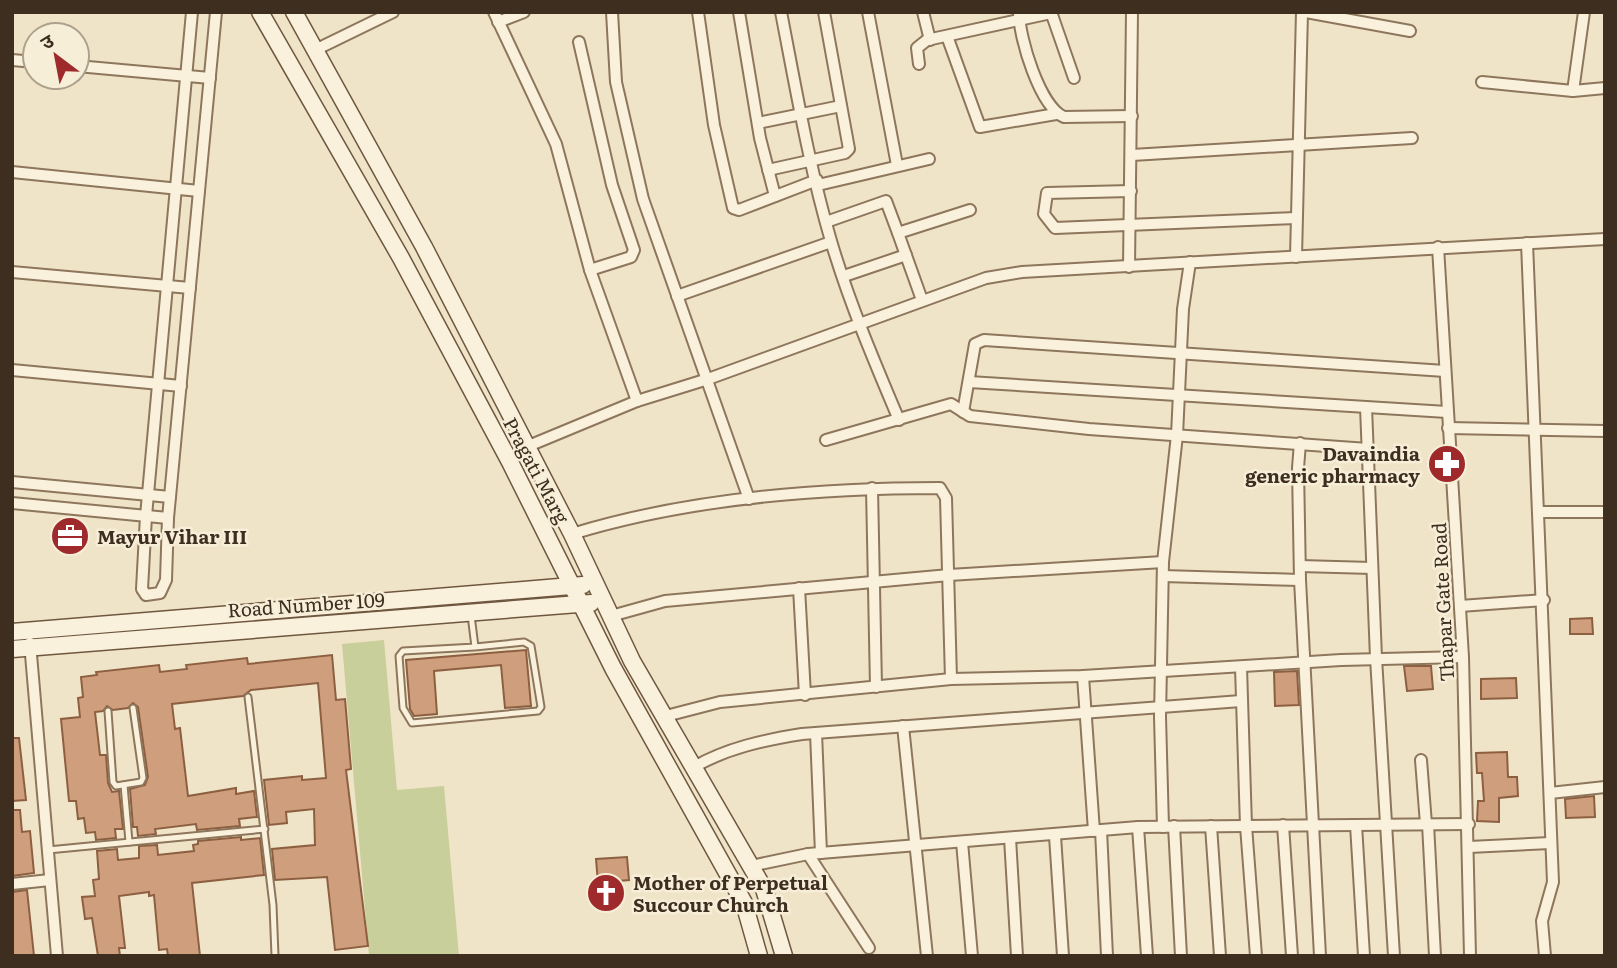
<svg xmlns="http://www.w3.org/2000/svg" width="1617" height="968" font-family="Literata,'Noto Sans Devanagari',serif">
<rect width="100%" height="100%" fill="#f0e4c8"/>
<!-- green -->
<polygon fill="#c9cf9b" points="384,640 397,790 444,786 459,956 369,956 342,644"/>
<!-- building -->
<g fill="#cf9f7d" stroke="#8d5f41" stroke-width="2">
<polygon points="1592,618 1593,634 1570,634 1570,619"/>
<polygon points="526,650 531,706 505,708 501,665 434,671 437,714 414,716 410,709 406,660"/>
<polygon points="332,655 336,700 345,699 351,769 346,770 368,946 335,950 327,877 275,880 272,849 315,845 314,809 286,812 287,823 269,825 264,780 302,776 302,780 326,778 318,683 251,690 243,696 172,704 175,729 180,728 188,796 236,788 236,794 254,791 257,817 239,819 240,826 197,830 196,824 155,829 156,834 138,836 137,827 133,827 130,789 145,785 148,777 138,707 133,703 128,708 113,710 107,706 103,711 95,712 100,755 106,755 108,783 112,792 119,791 123,829 115,829 116,838 96,840 95,832 86,833 84,818 78,819 76,801 69,801 61,719 80,717 78,698 83,697 81,677 97,675 96,672 159,665 160,672 187,669 186,665 247,658 248,664"/>
<polygon points="1404,666 1431,666 1433,689 1407,691"/>
<polygon points="1297,671 1299,705 1275,706 1274,672"/>
<polygon points="1516,678 1517,698 1481,699 1481,679"/>
<polygon points="12,738 19,738 26,800 12,801"/>
<polygon points="1507,752 1508,777 1517,777 1518,796 1499,798 1499,822 1477,821 1478,801 1484,801 1482,773 1477,773 1476,753"/>
<polygon points="1594,796 1595,817 1566,818 1565,799"/>
<polygon points="12,810 20,810 22,832 30,831 34,873 12,876"/>
<polygon points="241,837 241,840 260,838 264,875 192,883 200,956 168,956 167,949 159,950 154,895 149,896 149,892 119,896 125,948 119,948 120,956 98,956 92,918 85,919 82,897 95,896 93,880 99,879 97,851 117,849 118,860 139,858 139,846 157,845 158,855 194,851 193,845 198,844 198,841"/>
<polygon points="627,857 629,880 598,883 596,859"/>
<polygon points="27,890 34,956 12,956 12,892"/>
</g>
<g fill="none" stroke-linecap="round" stroke-linejoin="round">
<defs>
<g id="lane">
<polyline points="471,615 475,647 524,642 531,646 541,707 538,711 412,723 403,708 399,656 403,651 475,647"/>
<polyline points="248,697 273,905 275,956"/>
<polyline points="108,711 113,782 116,786 141,782 143,778 133,708"/>
<polyline points="124,785 129,842"/>
<polyline points="48,850 265,829"/>
</g>
<g id="street">
<polyline points="192,12 146,516 142,589 146,595 160,593 166,580 168,518 216,12"/>
<polyline points="494,12 556,144 590,270 637,401"/>
<polyline points="612,12 616,82 643,199 749,499"/>
<polyline points="698,12 714,125 733,208 739,210 817,180"/>
<polyline points="739,12 760,138 775,196"/>
<path d="M781,12c15,77 28,154 50,229 18,61 43,120 68,179"/>
<polyline points="868,12 897,165"/>
<polyline points="923,12 930,40"/>
<path d="M1019,12c0,26 21,95 45,105l68,-1"/>
<polyline points="1051,12 1074,78"/>
<polyline points="1306,12 1410,31"/>
<polyline points="498,22 524,12"/>
<polyline points="947,36 980,127 1056,114"/>
<polyline points="579,42 612,185 634,250 631,257 590,270"/>
<polyline points="315,50 393,12"/>
<polyline points="12,60 35,62"/>
<polyline points="919,64 917,48 927,40 1051,13"/>
<polyline points="77,66 210,78"/>
<polyline points="1482,82 1573,91 1605,88"/>
<polyline points="1573,91 1584,12"/>
<polyline points="758,123 841,106"/>
<polyline points="1132,155 1412,138"/>
<polyline points="768,170 845,153 849,149 824,12"/>
<polyline points="12,172 199,191"/>
<polyline points="818,185 929,159"/>
<polyline points="1131,191 1047,193 1044,214 1055,228 1296,218"/>
<polyline points="826,222 886,201 898,233"/>
<polyline points="1527,243 1553,882 1542,921 1545,956"/>
<polyline points="1438,247 1463,657 1470,956"/>
<polyline points="1296,257 1302,12"/>
<polyline points="1129,267 1132,12"/>
<polyline points="12,272 190,288"/>
<polyline points="844,276 906,255"/>
<polyline points="677,296 831,242"/>
<polyline points="922,300 898,233 970,210"/>
<polyline points="12,370 181,386"/>
<polyline points="969,382 1447,412"/>
<polyline points="1366,407 1376,658 1394,956"/>
<polyline points="963,412 975,344 984,340 1445,371"/>
<polyline points="1448,428 1605,431"/>
<polyline points="826,440 951,404 970,416 1089,429 1368,449"/>
<polyline points="1300,443 1298,468 1300,580 1320,956"/>
<polyline points="526,447 637,401 708,379 986,278 1022,272 1605,239"/>
<polyline points="12,482 170,497"/>
<polyline points="872,488 876,687"/>
<polyline points="12,503 168,518"/>
<polyline points="1540,512 1605,512"/>
<path d="M572,534c117,-36 246,-46 368,-46l6,10 5,181"/>
<polyline points="1300,566 1372,568"/>
<polyline points="1163,576 1300,580"/>
<polyline points="799,588 805,695"/>
<polyline points="1460,606 1544,600"/>
<polyline points="611,616 665,601 949,575 1163,562"/>
<polyline points="30,643 57,956"/>
<polyline points="1241,667 1246,826 1256,956"/>
<polyline points="1083,676 1094,831"/>
<polyline points="662,717 720,702 951,679 1083,676 1341,660 1463,657"/>
<polyline points="903,726 927,956"/>
<polyline points="816,733 821,853"/>
<polyline points="1421,760 1426,824"/>
<path d="M694,767c33,-19 70,-27 108,-33l439,-33"/>
<polyline points="1550,793 1605,787"/>
<polyline points="1428,824 1435,956"/>
<polyline points="1283,825 1292,956"/>
<polyline points="1356,825 1364,956"/>
<polyline points="1174,826 1181,956"/>
<polyline points="1211,826 1220,956"/>
<polyline points="1138,827 1147,956"/>
<polyline points="1163,827 1160,717 1163,562 1177,435 1183,309 1190,262"/>
<polyline points="1101,830 1107,956"/>
<polyline points="1055,836 1063,956"/>
<polyline points="1010,838 1017,956"/>
<polyline points="962,842 972,956"/>
<polyline points="1469,847 1550,843"/>
<polyline points="808,854 869,948"/>
<polyline points="751,866 808,854 1138,827 1469,824"/>
<polyline points="12,884 50,880"/>
</g>
<g id="secondary">
<polyline points="260,12 401,258 510,462 613,668 744,903 759,956"/>
<polyline points="294,12 424,247 572,534 632,661 764,889 784,956"/>
<polyline points="12,632 583,585"/>
<polyline points="12,649 591,603"/>
</g>
</defs>
<!-- lane casing -->
<use href="#lane" stroke="#8d765c" stroke-width="9"/>
<!-- street casing -->
<use href="#street" stroke="#8d765c" stroke-width="14"/>
<!-- secondary casing -->
<use href="#secondary" stroke="#6f573f" stroke-width="19"/>
<!-- lane -->
<use href="#lane" stroke="#faf1dc" stroke-width="5"/>
<!-- street -->
<use href="#street" stroke="#faf1dc" stroke-width="10"/>
<!-- secondary -->
<use href="#secondary" stroke="#faf1dc" stroke-width="16"/>
</g>
<!-- icons -->
<defs>
<symbol id="pharmacy-disc" viewBox="-11 -11 22 22"><circle r="9.5" fill="#9e2a2b" stroke="#f7eed8"/><path d="M-2-6h4v4h4v4h-4v4h-4v-4h-4v-4h4Z" fill="#fff"/></symbol>
<symbol id="office-disc" viewBox="-11 -11 22 22"><circle r="9.5" fill="#9e2a2b" stroke="#f7eed8"/><path d="M-6-3h4V-5.5h4V-3h4V5H-6ZM-1-4.5V-3h2v-1.5ZM-6 0V1H6V0Z" fill="#fff"/></symbol>
<symbol id="church-disc" viewBox="-11 -11 22 22"><circle r="9.5" fill="#9e2a2b" stroke="#f7eed8"/><path d="M-1.2-6h2.4v3.5h3.3v2.4h-3.3V6h-2.4V-.1h-3.3v-2.4h3.3Z" fill="#fff"/></symbol>
</defs>
<g fill-rule="evenodd">
<use href="#pharmacy-disc" x="1425" y="442" width="44" height="44"/>
<use href="#office-disc" x="48" y="514" width="44" height="44"/>
<use href="#church-disc" x="584" y="871" width="44" height="44"/>
</g>
<g text-anchor="middle" dominant-baseline="central" stroke-width="5" stroke-linejoin="round" paint-order="stroke">
<!-- poi labels -->
<g font-size="19" font-weight="bold" fill="#3d2e20" stroke="#f7eed8" text-anchor="start">
<text x="1420" y="453" text-anchor="end">Davaindia<tspan x="1420" dy="22">generic pharmacy</tspan></text>
<text x="97" y="536">Mayur Vihar III</text>
<text x="633" y="882">Mother of Perpetual<tspan x="633" dy="22">Succour Church</tspan></text>
</g>
<!-- street labels -->
<g font-size="19" fill="#3d2e20" stroke="#f7eed8">
<text transform="translate(537 470) rotate(62)">Pragati Marg</text>
<text transform="translate(1442 602) rotate(-93)">Thapar Gate Road</text>
<text transform="translate(306 604) rotate(-4)">Road Number 109</text>
</g>
</g>
<!-- border -->
<rect width="1617" height="968" fill="none" stroke="#3d2e20" stroke-width="28"/>
<!-- north arrow -->
<g transform="translate(56 56) rotate(328)"><circle r="33" fill="#f7eed8" stroke="#ada18e" stroke-width="2"/>
<path d="M0-5L12 26L0 18L-12 26Z" fill="#9e2a2b"/>
<text y="-10" font-size="19" font-weight="bold" text-anchor="middle" fill="#3d2e20">उ</text>
</g>
</svg>
